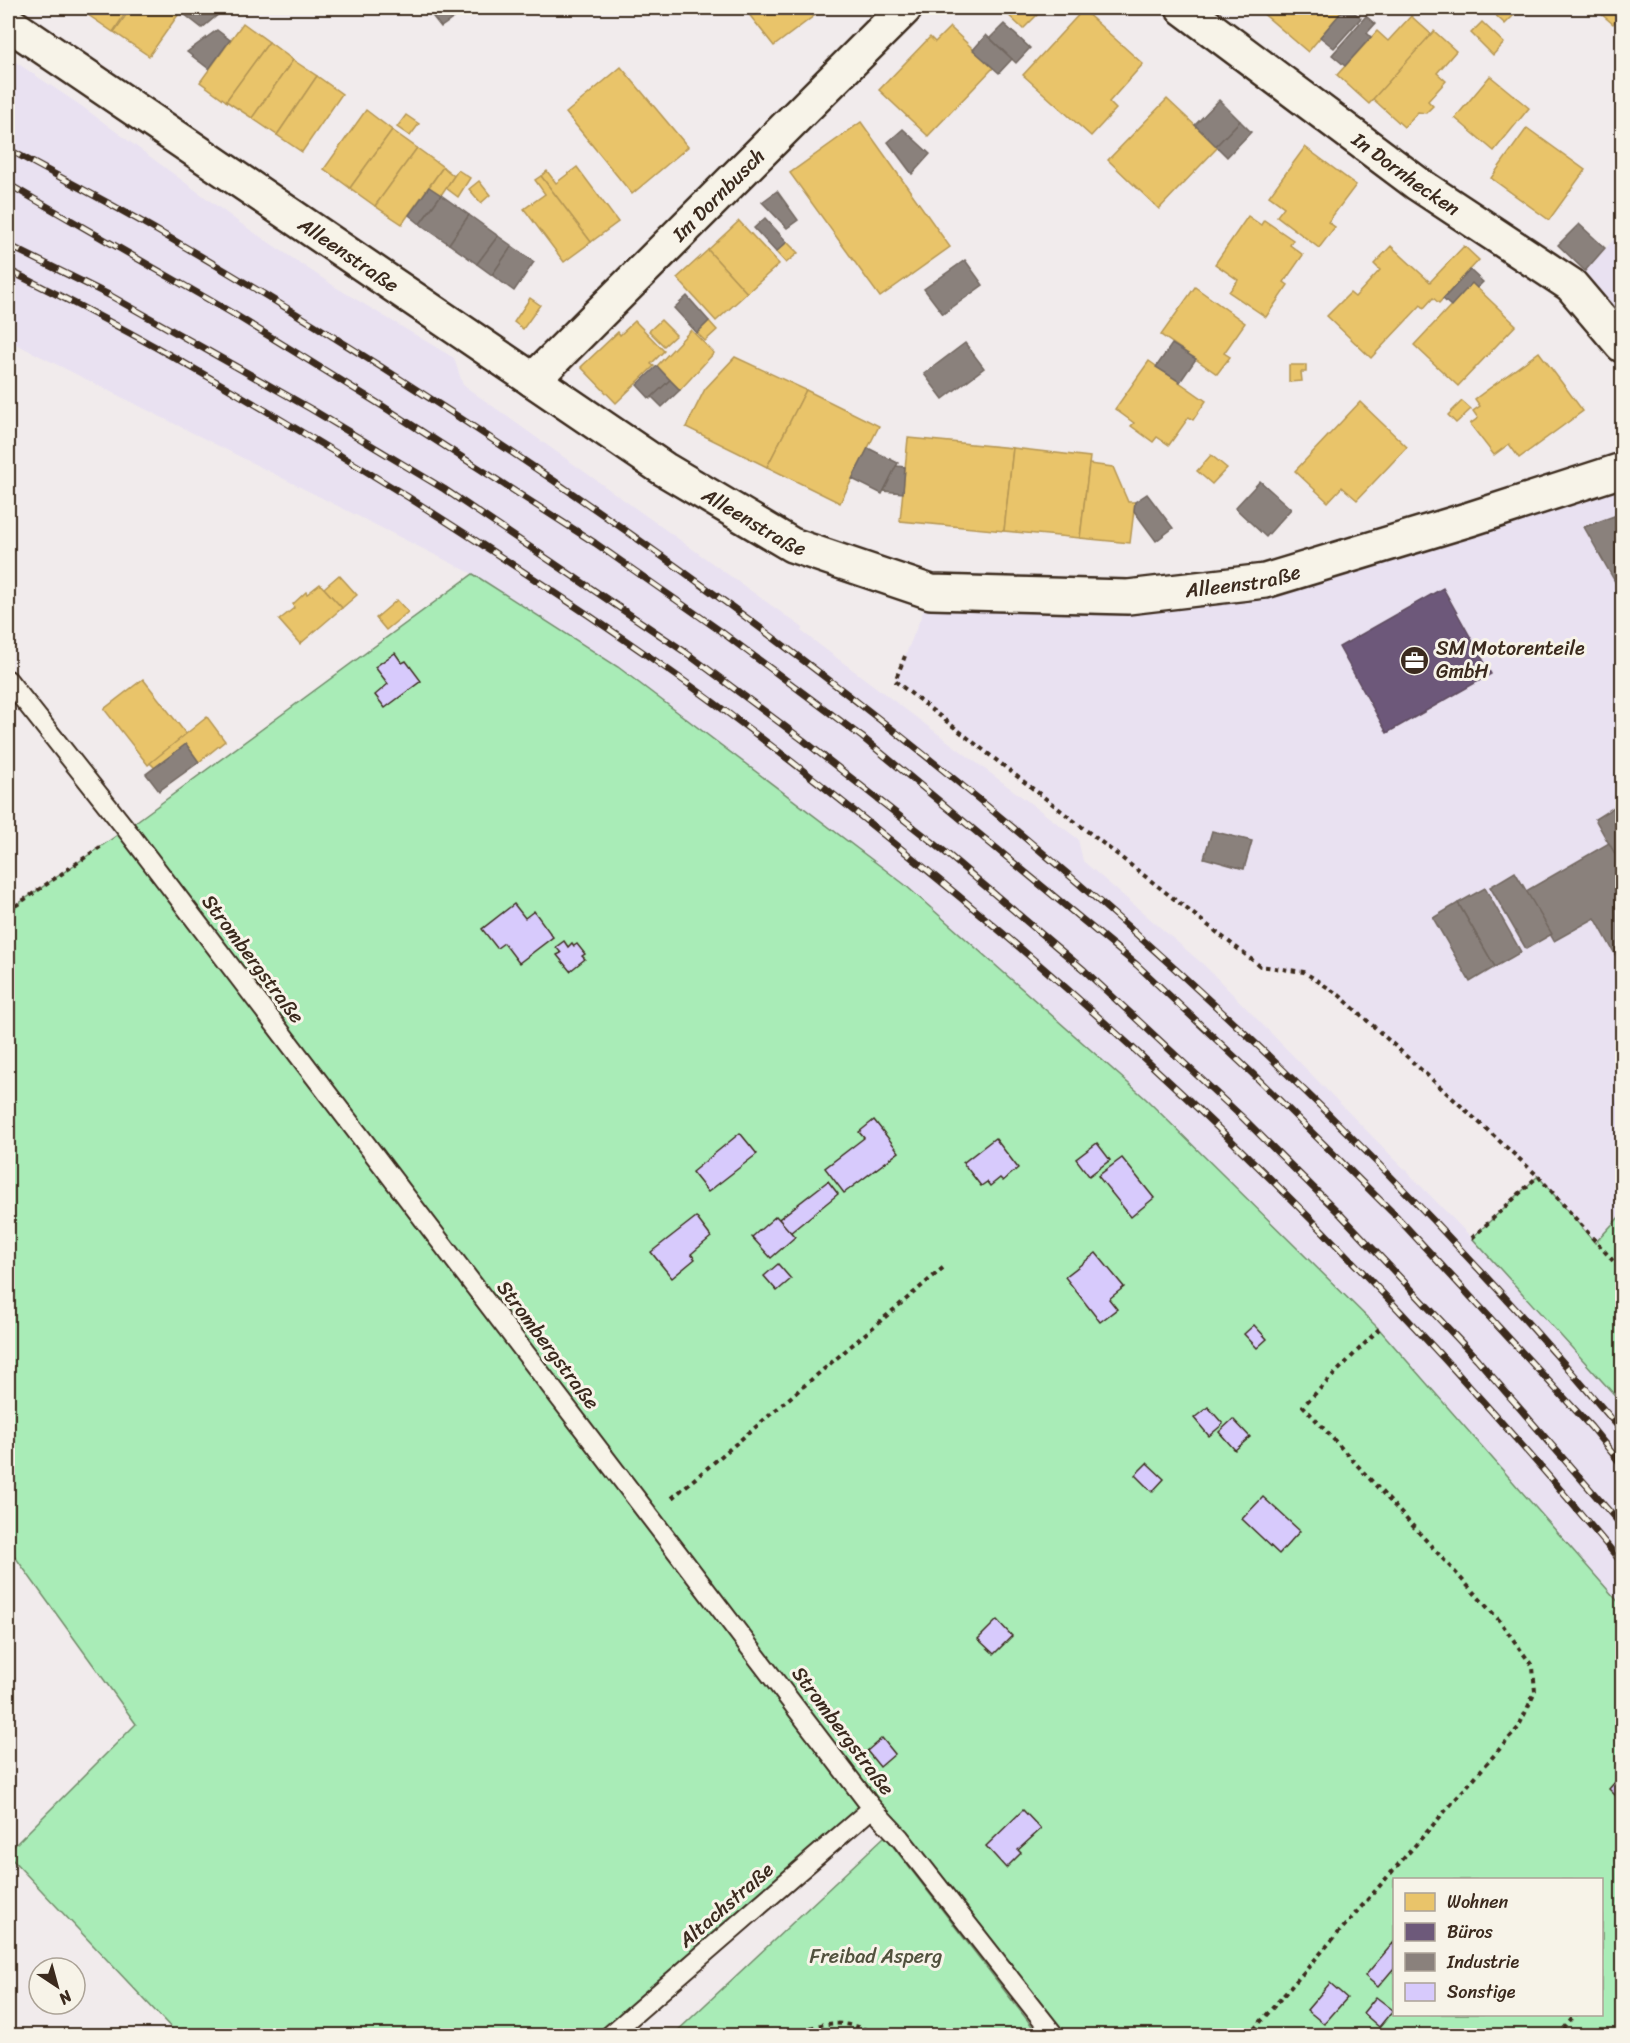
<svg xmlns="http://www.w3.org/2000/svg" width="1630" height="2043" font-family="Sriracha,sans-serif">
<rect width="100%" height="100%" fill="#f1ebec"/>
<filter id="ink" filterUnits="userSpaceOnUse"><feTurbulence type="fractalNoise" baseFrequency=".0167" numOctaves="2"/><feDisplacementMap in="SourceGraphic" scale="12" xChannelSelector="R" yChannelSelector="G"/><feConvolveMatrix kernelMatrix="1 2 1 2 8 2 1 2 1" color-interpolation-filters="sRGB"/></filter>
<g filter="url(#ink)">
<!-- built -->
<g fill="#e9e1f1">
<polygon points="8,57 80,105 240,223 337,288 454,358 463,385 803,628 801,631 1078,839 1083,861 1205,966 1472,1238 1622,1403 1622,1606 1379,1329 1146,1099 904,884 618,667 473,574 8,340"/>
<polygon points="1622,231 1622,345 1571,285"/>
<polygon points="1622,470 1622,1214 1596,1243 1538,1176 1339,995 1304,972 1260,966 895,681 931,592 1265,581"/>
</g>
<!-- green -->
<g fill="#a9ecb7" stroke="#728b6a" stroke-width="1.5" fill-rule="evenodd">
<path d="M473,574l145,93 286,217 242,215 233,230 243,277v429h-567l-183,-227 -263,227h-431l-170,-180v-3l128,-128 -128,-177v-636l118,-82zM1394,1880h208v134h-208z"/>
<polygon points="1538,1176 1595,1243 1622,1214 1622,1403 1472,1238"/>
<polygon points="885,1836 1039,2035 673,2035"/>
</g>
<!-- homes -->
<g fill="#e9c46a" stroke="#b59653" stroke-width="1.5">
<polygon points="78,8 129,8 113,32"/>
<polygon points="131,8 183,8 149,56 114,32"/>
<polygon points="744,8 840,8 837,12 818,13 774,46"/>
<polygon points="1001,8 1044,8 1023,29"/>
<polygon points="1263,8 1345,8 1308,52 1260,11"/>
<polygon points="1488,8 1521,8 1505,24"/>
<polygon points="1605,8 1622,9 1622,14 1613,24 1600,13"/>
<polygon points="1083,10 1143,64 1109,102 1116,109 1091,136 1023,75"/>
<polygon points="1411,16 1432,35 1369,104 1337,75 1377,31 1388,41"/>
<polygon points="1482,22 1504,43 1493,55 1471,33"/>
<polygon points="243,23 269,42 226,101 200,82"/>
<polygon points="950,27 993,68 928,136 879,90 930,37 935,42"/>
<polygon points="1434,31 1456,51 1437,73 1446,81 1428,101 1433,106 1426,113 1418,112 1404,127 1373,99"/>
<polygon points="269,42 293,60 252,118 226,101"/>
<polygon points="293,60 317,76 277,135 252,118"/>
<polygon points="621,67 688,147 632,194 566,113"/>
<polygon points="317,76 342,94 302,152 277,135"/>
<polygon points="1490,76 1529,108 1494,151 1455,118"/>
<polygon points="1167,99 1218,147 1159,209 1108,160"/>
<polygon points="366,110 392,130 350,188 324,169"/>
<polygon points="406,115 419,124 410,136 397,127"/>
<polygon points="861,122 950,247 880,297 790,173"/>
<polygon points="1527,128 1585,170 1549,220 1491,178"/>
<polygon points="392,130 417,148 375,206 350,188"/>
<polygon points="1305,147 1356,185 1328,222 1335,227 1319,248 1277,216 1284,207 1269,196"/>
<polygon points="417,148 443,167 402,224 375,206"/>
<polygon points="443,167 454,176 441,195 429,187"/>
<polygon points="577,167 618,222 591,242 541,176 547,171 556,183"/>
<polygon points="458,170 470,178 458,197 446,188"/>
<polygon points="541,176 591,242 564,262 524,209 545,194 535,180"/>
<polygon points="479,181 490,195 481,203 469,189"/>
<polygon points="1248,216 1261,225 1264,220 1293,240 1290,245 1303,255 1284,282 1288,285 1266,317 1229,292 1238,280 1215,264"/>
<polygon points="739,221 779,264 747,293 708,250"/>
<polygon points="787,242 798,253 786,263 776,252"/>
<polygon points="1391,246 1430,282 1464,246 1479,260 1439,303 1433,298 1424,308 1421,305 1371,358 1327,316 1350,293 1355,297 1380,270 1374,264"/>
<polygon points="708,250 747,293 716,321 677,278"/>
<polygon points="1472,283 1516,325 1458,386 1414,345"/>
<polygon points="1195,287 1245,323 1224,353 1230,357 1217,374 1161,335"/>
<polygon points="530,298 540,305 523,329 514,322"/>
<polygon points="661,320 676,335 664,346 649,331"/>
<polygon points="635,321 664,351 651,364 654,366 616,403 581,367 618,332 620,335"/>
<polygon points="709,321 717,330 705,341 697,333"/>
<polygon points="691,330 714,353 680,390 657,366"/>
<polygon points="1539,352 1583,411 1519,458 1509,444 1494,455 1470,424 1478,418 1473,411 1480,406 1475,399"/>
<polygon points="735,357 806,390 767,467 686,427 705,389"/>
<polygon points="1149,361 1206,401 1193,420 1189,417 1169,445 1157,437 1153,442 1131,426 1134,423 1115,409"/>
<polygon points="1289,365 1306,365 1306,372 1301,372 1302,381 1289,382"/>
<polygon points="806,390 879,426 840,503 767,467"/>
<polygon points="1462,401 1471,409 1456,423 1448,415"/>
<polygon points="1360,402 1407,447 1357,500 1342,487 1328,502 1295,471"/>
<polygon points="908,438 1013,448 1004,531 900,521"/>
<polygon points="1013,448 1090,457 1080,538 1004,531"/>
<polygon points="1211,455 1227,468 1212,484 1197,471"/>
<polygon points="1089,464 1113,467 1128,502 1135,502 1130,543 1080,538"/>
<polygon points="339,575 357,595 342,608 324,588"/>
<polygon points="320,584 342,608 300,644 279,620 294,608 293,604 306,592 307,594"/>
<polygon points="397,600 408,612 386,630 376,618"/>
<polygon points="143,679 187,735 148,765 104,709"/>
<polygon points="207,717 225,741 199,762 186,744 155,768 150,763"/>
</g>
<!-- offices -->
<polygon fill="#6d597a" stroke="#5e4b5e" stroke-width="1.5" points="1443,588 1491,674 1387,733 1339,647"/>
<!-- industry -->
<g fill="#8a817c" stroke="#726760" stroke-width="1.5">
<polygon points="183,8 226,8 202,28 180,11"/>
<polygon points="426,8 468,8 441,27"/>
<polygon points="1345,8 1349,8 1361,18 1334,48 1320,37"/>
<polygon points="1366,16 1375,24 1367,33 1371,37 1345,66 1332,55"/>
<polygon points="1004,24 1030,48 1016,63 990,38"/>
<polygon points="217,30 230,40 209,69 187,52"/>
<polygon points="986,35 1012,59 999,73 973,50"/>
<polygon points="1219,100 1240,121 1216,146 1195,125"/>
<polygon points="1240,121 1251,132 1227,157 1216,146"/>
<polygon points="903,129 930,154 912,174 888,142"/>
<polygon points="429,187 441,195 420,224 409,215"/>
<polygon points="777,191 798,220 787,228 762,202"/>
<polygon points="441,195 469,215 449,244 420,224"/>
<polygon points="469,215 498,236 477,264 449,244"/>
<polygon points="765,218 787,242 776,252 754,228"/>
<polygon points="1579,224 1605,248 1585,271 1558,245"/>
<polygon points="498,236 512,246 492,275 477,264"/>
<polygon points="512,246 534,262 514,291 492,275"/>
<polygon points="965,260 983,285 943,314 924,289"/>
<polygon points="1470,270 1483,282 1477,288 1472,283 1451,306 1443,299"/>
<polygon points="687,296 709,321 697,333 674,308"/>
<polygon points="965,343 984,368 943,399 924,374"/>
<polygon points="1172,344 1196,359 1180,382 1156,367"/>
<polygon points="657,366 670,380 650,399 637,385"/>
<polygon points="670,380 680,390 662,407 652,397"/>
<polygon points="868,448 898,463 882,494 852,479"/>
<polygon points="896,466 905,467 903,493 884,491"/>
<polygon points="1260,481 1291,509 1266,537 1235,508"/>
<polygon points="1147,494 1173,528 1156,541 1134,511 1135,502"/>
<polygon points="1622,513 1622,594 1584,527"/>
<polygon points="186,744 199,762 159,791 146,774"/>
<polygon points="1622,802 1622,867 1595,819"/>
<polygon points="1212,831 1252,841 1244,869 1204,858"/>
<polygon points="1609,843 1622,867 1622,967 1595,918 1554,941 1526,891"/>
<polygon points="1515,872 1552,934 1526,949 1490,887"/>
<polygon points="1485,888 1521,952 1495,967 1458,903"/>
<polygon points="1458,903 1495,967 1470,982 1433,918"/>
</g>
<!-- building -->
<g fill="#d7cafc" stroke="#3b2a1e" stroke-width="1.5">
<polygon points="395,653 402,663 406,661 421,681 385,708 375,695 388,684 375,667"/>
<polygon points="514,904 525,918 534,911 553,937 519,963 504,943 497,948 482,929"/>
<polygon points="564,941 568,947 572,943 574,946 577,944 585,954 582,956 585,959 570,971 557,955 561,953 556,947"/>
<polygon points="874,1120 899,1152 844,1193 825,1168 864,1138 859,1132"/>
<polygon points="740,1133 757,1154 708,1192 692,1172"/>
<polygon points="995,1138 1018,1168 1003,1181 1000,1178 990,1186 987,1182 981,1186 963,1163"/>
<polygon points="1097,1143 1110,1160 1089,1176 1076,1159"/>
<polygon points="1122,1158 1154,1198 1131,1217 1098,1176"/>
<polygon points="828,1181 838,1194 790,1233 779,1219"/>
<polygon points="776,1216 795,1237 771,1258 752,1237"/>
<polygon points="696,1217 711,1237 691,1254 695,1259 672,1278 651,1252"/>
<polygon points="1096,1253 1124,1287 1109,1299 1117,1309 1100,1322 1065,1277"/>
<polygon points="778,1264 791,1279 777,1291 764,1276"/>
<polygon points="1254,1325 1267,1339 1257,1348 1244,1334"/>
<polygon points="1208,1407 1223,1424 1209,1436 1194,1418"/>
<polygon points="1233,1419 1250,1437 1235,1450 1219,1432"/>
<polygon points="1147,1463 1164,1479 1152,1492 1135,1475"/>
<polygon points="1263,1497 1300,1531 1279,1554 1242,1519"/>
<polygon points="997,1620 1012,1636 994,1654 978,1639"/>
<polygon points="882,1738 895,1754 880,1767 867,1751"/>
<polygon points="1622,1774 1622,1802 1609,1789"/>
<polygon points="1023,1810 1041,1829 1018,1850 1021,1853 1006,1868 986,1846"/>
<polygon points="1394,1942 1394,1968 1378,1987 1365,1976"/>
<polygon points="1330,1983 1347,1998 1324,2024 1307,2010"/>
<polygon points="1376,1997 1393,2010 1379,2027 1363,2013"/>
</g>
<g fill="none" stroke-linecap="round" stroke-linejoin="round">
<defs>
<g id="lane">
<polyline points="8,680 126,829 872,1808 900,1838 1055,2036"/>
<polyline points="609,2036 872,1808"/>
</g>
<g id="street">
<path id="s1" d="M1183,8l235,176 153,101 51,60"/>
<path id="s2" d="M8,23l656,446 128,76 139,47 197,5 137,-16 205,-62 152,-49"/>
<path id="s3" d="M533,380l372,-372"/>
</g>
</defs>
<!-- lane casing -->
<use href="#lane" stroke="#3b2a1e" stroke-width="22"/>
<!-- street casing -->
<use href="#street" stroke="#3b2a1e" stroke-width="38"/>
<!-- path -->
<g stroke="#3b2a1e" stroke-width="4" stroke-dasharray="4.5 4.5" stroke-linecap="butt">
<polyline points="905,656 895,681 1260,966 1304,972 1339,995 1538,1176 1622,1271"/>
<polyline points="8,911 103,845"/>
<polyline points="1472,1238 1538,1176"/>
<polyline points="672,1498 944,1267"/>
<path d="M794,2036c31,-19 57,-14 87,0"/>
<polyline points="1248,2036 1518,1728 1535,1692 1533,1667 1499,1620 1303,1406 1379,1329"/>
<polyline points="1558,2036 1576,2014"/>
</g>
<!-- lane -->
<use href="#lane" stroke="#f7f3e8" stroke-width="18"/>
<!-- street -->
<use href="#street" stroke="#f7f3e8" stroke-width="33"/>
<defs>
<g id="rail">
<path d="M8,149c51,28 104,55 155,85 543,317 1053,715 1459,1197"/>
<polyline points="8,184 232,313 384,407 595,543 719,630 862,737 1137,965 1253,1074 1396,1216 1591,1427 1622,1465"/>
<polyline points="8,245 111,296 311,409 444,489 685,652 803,740 945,852 1084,970 1242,1117 1341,1215 1477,1359 1622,1526"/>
<path d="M8,270c138,67 269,146 400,227 88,56 176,114 262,174 77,54 151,113 224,172 267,215 510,456 728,720"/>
</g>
</defs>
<!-- rail casing -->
<use href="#rail" stroke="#3b2a1e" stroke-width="7"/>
<!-- rail -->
<use href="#rail" stroke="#f7f3e8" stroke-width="4.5" stroke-dasharray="14" stroke-linecap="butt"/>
</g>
</g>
<!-- icons -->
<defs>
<symbol id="office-disc" viewBox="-11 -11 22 22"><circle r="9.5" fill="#3b2a1e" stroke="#f7f3e8"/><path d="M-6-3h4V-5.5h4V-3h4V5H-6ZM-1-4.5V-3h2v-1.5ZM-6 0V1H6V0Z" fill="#fff"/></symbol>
</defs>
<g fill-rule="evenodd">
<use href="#office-disc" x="1398" y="644" width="33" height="33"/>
</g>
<g text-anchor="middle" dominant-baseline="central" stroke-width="6" stroke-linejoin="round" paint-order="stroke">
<!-- street labels -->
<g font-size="20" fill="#3b2a1e" stroke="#f7f3e8">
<text stroke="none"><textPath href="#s1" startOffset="278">In Dornhecken</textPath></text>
<text stroke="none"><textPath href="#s3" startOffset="262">Im Dornbusch</textPath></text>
<text stroke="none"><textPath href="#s2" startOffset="412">Alleenstraße</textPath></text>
<text stroke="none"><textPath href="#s2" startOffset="898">Alleenstraße</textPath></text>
<text stroke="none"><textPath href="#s2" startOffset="1402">Alleenstraße</textPath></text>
<text transform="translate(253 959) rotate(53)">Strombergstraße</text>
<text transform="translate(548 1345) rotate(53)">Strombergstraße</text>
<text transform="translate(843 1731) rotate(53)">Strombergstraße</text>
<text transform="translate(726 1905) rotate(-41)">Altachstraße</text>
</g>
<!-- poi labels -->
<g font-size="20" fill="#3b2a1e" stroke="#f7f3e8" text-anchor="start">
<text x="1436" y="648">SM Motorenteile<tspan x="1436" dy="23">GmbH</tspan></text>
</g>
<!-- park labels -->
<g font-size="20" fill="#51513d" stroke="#f7f3e8">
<text x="876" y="1956">Freibad Asperg</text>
</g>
</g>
<!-- margin -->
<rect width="1630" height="2043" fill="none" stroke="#f7f3e8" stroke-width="30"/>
<rect x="15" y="15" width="1600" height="2013" fill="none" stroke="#3b2a1e" stroke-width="2" filter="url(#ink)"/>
<!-- legend -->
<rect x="1393" y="1878" width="210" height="138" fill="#f7f3e8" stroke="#aca397" stroke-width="1.5"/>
<rect x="1405" y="1893" width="30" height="18" fill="#e9c46a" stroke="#aca397" stroke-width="1.5"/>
<text x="1447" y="1908" font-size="18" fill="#3b2a1e">Wohnen</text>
<rect x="1405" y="1923" width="30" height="18" fill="#6d597a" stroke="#aca397" stroke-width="1.5"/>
<text x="1447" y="1938" font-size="18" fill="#3b2a1e">Büros</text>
<rect x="1405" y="1953" width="30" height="18" fill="#8a817c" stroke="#aca397" stroke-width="1.5"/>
<text x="1447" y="1968" font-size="18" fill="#3b2a1e">Industrie</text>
<rect x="1405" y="1983" width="30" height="18" fill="#d7cafc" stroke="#aca397" stroke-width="1.5"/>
<text x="1447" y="1998" font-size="18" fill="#3b2a1e">Sonstige</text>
<!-- north arrow -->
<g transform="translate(57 1986) rotate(144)"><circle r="28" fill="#f7f3e8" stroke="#aca397" stroke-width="1.5"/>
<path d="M0-4.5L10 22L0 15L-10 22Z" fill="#3b2a1e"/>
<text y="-9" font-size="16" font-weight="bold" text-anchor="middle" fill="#3b2a1e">N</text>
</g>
</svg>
